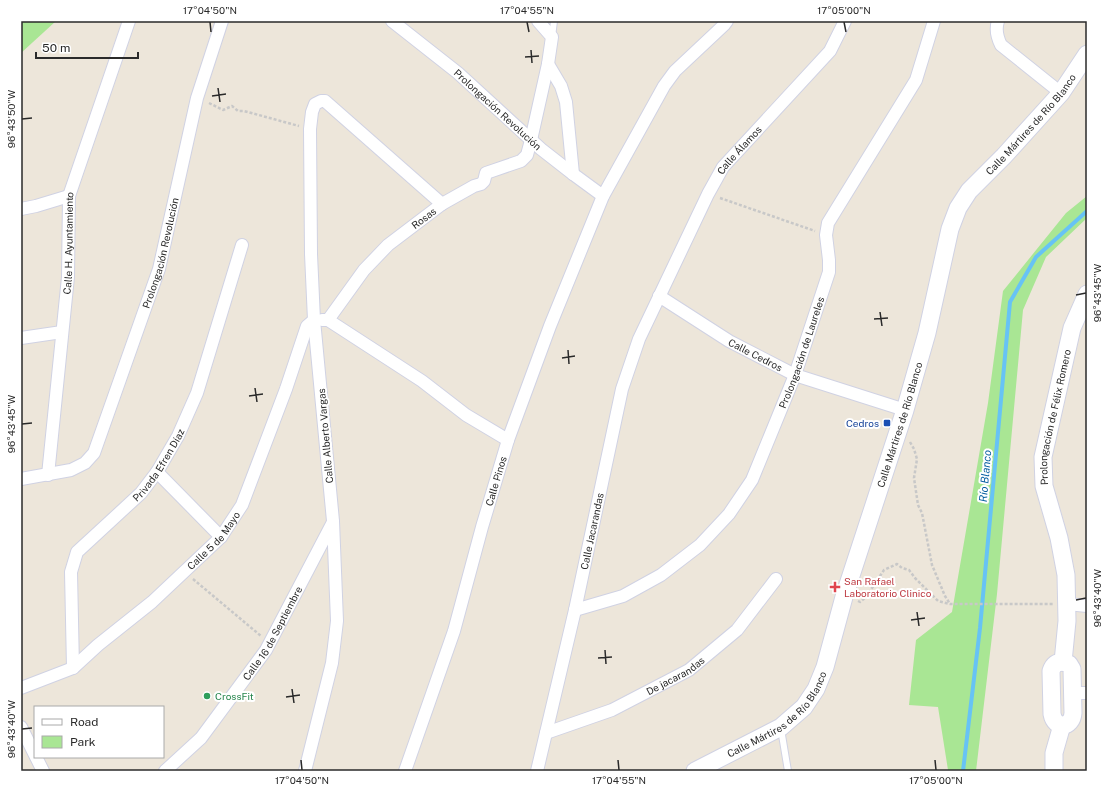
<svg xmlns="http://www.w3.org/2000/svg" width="1108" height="792" font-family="'Public Sans',sans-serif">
<rect width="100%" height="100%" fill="#ede6da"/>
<!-- green -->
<g fill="#a9e694">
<polygon points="21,21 56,21 21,53"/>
<polygon points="1087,196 1087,218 1046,257 1023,310 997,594 976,771 946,771 948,770 938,707 909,705 916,640 952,612 988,403 1003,291 1066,213"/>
</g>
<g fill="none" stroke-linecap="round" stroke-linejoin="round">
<!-- stream -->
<polyline stroke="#67c3f5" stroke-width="4" points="963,771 980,628 1010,302 1036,257 1087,211"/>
<defs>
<g id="lane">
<polyline points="552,37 554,21"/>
<polyline points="781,729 788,771"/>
</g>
<g id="street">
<path id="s1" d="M392,21l66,52 83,76 32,25 30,22"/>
<path d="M998,21c-3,9 -1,16 3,24l60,48"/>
<polyline points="548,64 561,86 566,102 573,174"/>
<polyline points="21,209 36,206 69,196"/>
<path id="s2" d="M659,296l70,45 66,34 110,35"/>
<polyline points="322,320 328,320 422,381 466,415 508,440"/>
<path id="s3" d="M328,320l36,-50 24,-25 54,-41 32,-18 7,-2 3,-3 2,-8 35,-12 6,-6 4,-15 17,-76 4,-27 -14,-16"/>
<polyline points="21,338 62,332"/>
<polyline points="157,472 221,537"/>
<path id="s4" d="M48,475l20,-198 1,-81 60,-175"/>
<path id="s5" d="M21,479l50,-9 14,-7 9,-10 65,-184 38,-171 25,-77"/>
<polyline points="1067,604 1087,606"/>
<path id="s6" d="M575,610l48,-14 38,-21 39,-30 29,-31 23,-34 43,-105 34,-103v-12l-3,-25 2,-12 88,-143 18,-59"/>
<path id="s7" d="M73,668l-2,-96 6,-20 64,-59 16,-21 21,-36 19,-43 45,-148"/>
<path id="s8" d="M21,688l52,-20 25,-23 54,-43 69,-65 21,-32 44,-116 21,-63 7,-6"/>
<polyline points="1073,693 1087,693"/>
<polyline points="21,727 35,755"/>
<path id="s9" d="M546,733l66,-23 77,-40 48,-40 39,-51"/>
<polyline points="36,757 43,771"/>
<path id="s10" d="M165,771l36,-33 65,-88 67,-128"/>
<polyline points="305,771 332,663 337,621 333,521 314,320 311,254 310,129 312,112 315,104 321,101 325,101 442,204"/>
<path id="s11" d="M405,771l49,-140 28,-104 26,-87 42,-114 53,-130 61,-110 11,-15 49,-46 3,-4"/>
<path id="s12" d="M537,771l38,-161 47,-221 17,-50 69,-145 15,-27 107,-116 15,-30"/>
</g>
<g id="secondary">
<path id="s13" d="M1063,662l4,-41 -1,-46 -7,-37 -15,-52 -1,-29 29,-129 15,-34"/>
<path d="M1063,662l6,2 3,5 1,44c-1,15 -18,17 -21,1l-1,-43c2,-6 5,-9 12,-9z"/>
<path id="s14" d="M695,771l86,-44 23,-20 12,-18 9,-22 19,-70 61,-187 22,-77 23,-104 8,-21 11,-17 35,-35 57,-63 26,-39"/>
<polyline points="1054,771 1054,753 1062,725"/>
</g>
</defs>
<!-- lane casing -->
<use href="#lane" stroke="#d0d2e3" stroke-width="8"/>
<!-- street casing -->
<use href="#street" stroke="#d0d2e3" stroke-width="14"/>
<!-- secondary casing -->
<use href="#secondary" stroke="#d0d2e3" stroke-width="19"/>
<!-- path -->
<g stroke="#c8c8c8" stroke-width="2.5" stroke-dasharray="3 2" stroke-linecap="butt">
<polyline points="209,103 223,110 232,106 238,111 244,111 299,126"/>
<polyline points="720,198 815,231"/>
<polyline points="910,442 914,449 917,459 914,478 918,505 922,513 932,565 945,596 950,604"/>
<polyline points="193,579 261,636"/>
<polyline points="858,601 860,602 866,597 884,570 897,564 902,568 909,570 915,578 938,601 950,604 1053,604"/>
</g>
<!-- lane -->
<use href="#lane" stroke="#fff" stroke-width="6"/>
<!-- street -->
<use href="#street" stroke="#fff" stroke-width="12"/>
<!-- secondary -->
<use href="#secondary" stroke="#fff" stroke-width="17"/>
</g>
<!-- ticks -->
<path fill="none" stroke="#2a2a2a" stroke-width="1.5" d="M210,22l1,10M527,22l2,10M844,22l2,10M531,50l1,13M525,57l14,-1M218,88l2,14M212,96l14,-2M22,119l10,-1M1076,295l10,-2M880,312l2,14M874,319l14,-1M568,350l1,14M562,358l13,-2M255,388l2,14M249,396l14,-2M22,424l10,-1M1076,600l10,-2M917,612l2,14M911,620l14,-2M605,650l1,14M598,658l14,-1M292,689l2,14M286,697l14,-2M22,729l10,-1M301,760l1,10M618,760l1,10M935,760l1,10"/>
<!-- markers -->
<rect fill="#1a4fb4" stroke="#fff" stroke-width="1.5" x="883" y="419" width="8" height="8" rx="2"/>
<path fill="#e0444e" stroke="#fff" stroke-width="1.5" d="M833 581h4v4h4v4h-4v4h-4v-4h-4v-4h4z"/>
<circle fill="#2e9e5b" stroke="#fff" stroke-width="1.5" cx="207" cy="696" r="4"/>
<g text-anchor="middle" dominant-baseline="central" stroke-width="4" stroke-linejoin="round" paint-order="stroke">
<!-- street labels -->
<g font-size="10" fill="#2a2a2a" stroke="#fff">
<text stroke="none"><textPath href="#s1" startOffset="138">Prolongación Revolución</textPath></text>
<text stroke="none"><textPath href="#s14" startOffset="762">Calle Mártires de Río Blanco</textPath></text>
<text stroke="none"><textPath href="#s12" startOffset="659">Calle Álamos</textPath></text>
<text stroke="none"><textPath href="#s3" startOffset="141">Rosas</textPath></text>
<text stroke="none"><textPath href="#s4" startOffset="233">Calle H. Ayuntamiento</textPath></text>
<text stroke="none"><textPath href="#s5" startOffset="291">Prolongación Revolución</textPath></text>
<text stroke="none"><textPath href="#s6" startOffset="363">Prolongación de Laureles</textPath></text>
<text stroke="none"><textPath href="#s2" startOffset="113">Calle Cedros</textPath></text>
<text stroke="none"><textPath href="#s13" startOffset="249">Prolongación de Félix Romero</textPath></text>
<text stroke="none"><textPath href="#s14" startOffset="426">Calle Mártires de Río Blanco</textPath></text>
<text transform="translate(325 436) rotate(-95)">Calle Alberto Vargas</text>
<text stroke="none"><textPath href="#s7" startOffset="237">Privada Efren Díaz</textPath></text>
<text stroke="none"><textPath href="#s11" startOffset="304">Calle Pinos</textPath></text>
<text stroke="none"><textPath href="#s12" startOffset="246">Calle Jacarandas</textPath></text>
<text stroke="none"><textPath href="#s8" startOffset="246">Calle 5 de Mayo</textPath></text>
<text stroke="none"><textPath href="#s10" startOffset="176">Calle 16 de Septiembre</textPath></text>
<text stroke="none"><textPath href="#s9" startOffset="142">De jacarandas</textPath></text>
<text stroke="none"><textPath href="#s14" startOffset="102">Calle Mártires de Río Blanco</textPath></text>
</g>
<!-- transit labels -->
<g font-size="10" fill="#164399" stroke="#fff" text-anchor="end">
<text x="879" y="423">Cedros</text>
</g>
<!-- health labels -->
<g font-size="10" fill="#be3a42" stroke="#fff" text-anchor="start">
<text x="844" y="581">San Rafael<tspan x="844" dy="12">Laboratorio Clinico</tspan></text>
</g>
<!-- leisure labels -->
<g font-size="10" fill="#27864d" stroke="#fff" text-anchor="start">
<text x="215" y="696">CrossFit</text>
</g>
<!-- water labels -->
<g font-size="11" font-style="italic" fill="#065ea1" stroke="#fff">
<text transform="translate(985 476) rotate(-85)">Río Blanco</text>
</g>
</g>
<!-- border -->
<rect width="1108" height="792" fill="none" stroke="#ffffff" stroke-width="44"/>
<!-- legend -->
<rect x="34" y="706" width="130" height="52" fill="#ffffff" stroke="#aaaaaa"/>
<rect x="42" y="719" width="20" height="6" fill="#ffffff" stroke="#aaaaaa"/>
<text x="70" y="726" font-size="12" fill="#2a2a2a">Road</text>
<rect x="42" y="736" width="20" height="12" fill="#a9e694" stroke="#aaaaaa"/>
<text x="70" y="746" font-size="12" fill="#2a2a2a">Park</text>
<!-- scale -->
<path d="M36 52v6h102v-6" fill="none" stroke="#2a2a2a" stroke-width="2"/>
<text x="42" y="52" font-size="12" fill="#2a2a2a" stroke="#ffffff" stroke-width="3" paint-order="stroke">50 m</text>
<rect x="22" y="22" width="1064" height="748" fill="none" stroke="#2a2a2a" stroke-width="1.5"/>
<g font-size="10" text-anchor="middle" fill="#2a2a2a">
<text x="210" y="14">17°04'50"N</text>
<text x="527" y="14">17°04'55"N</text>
<text x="844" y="14">17°05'00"N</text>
<text transform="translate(11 119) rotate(-90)" y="4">96°43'50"W</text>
<text transform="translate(1097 293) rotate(-90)" y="4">96°43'45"W</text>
<text transform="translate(11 424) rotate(-90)" y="4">96°43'45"W</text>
<text transform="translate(1097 598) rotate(-90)" y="4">96°43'40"W</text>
<text transform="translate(11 729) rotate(-90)" y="4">96°43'40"W</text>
<text x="302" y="784">17°04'50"N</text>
<text x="619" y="784">17°04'55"N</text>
<text x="936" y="784">17°05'00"N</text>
</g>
</svg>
